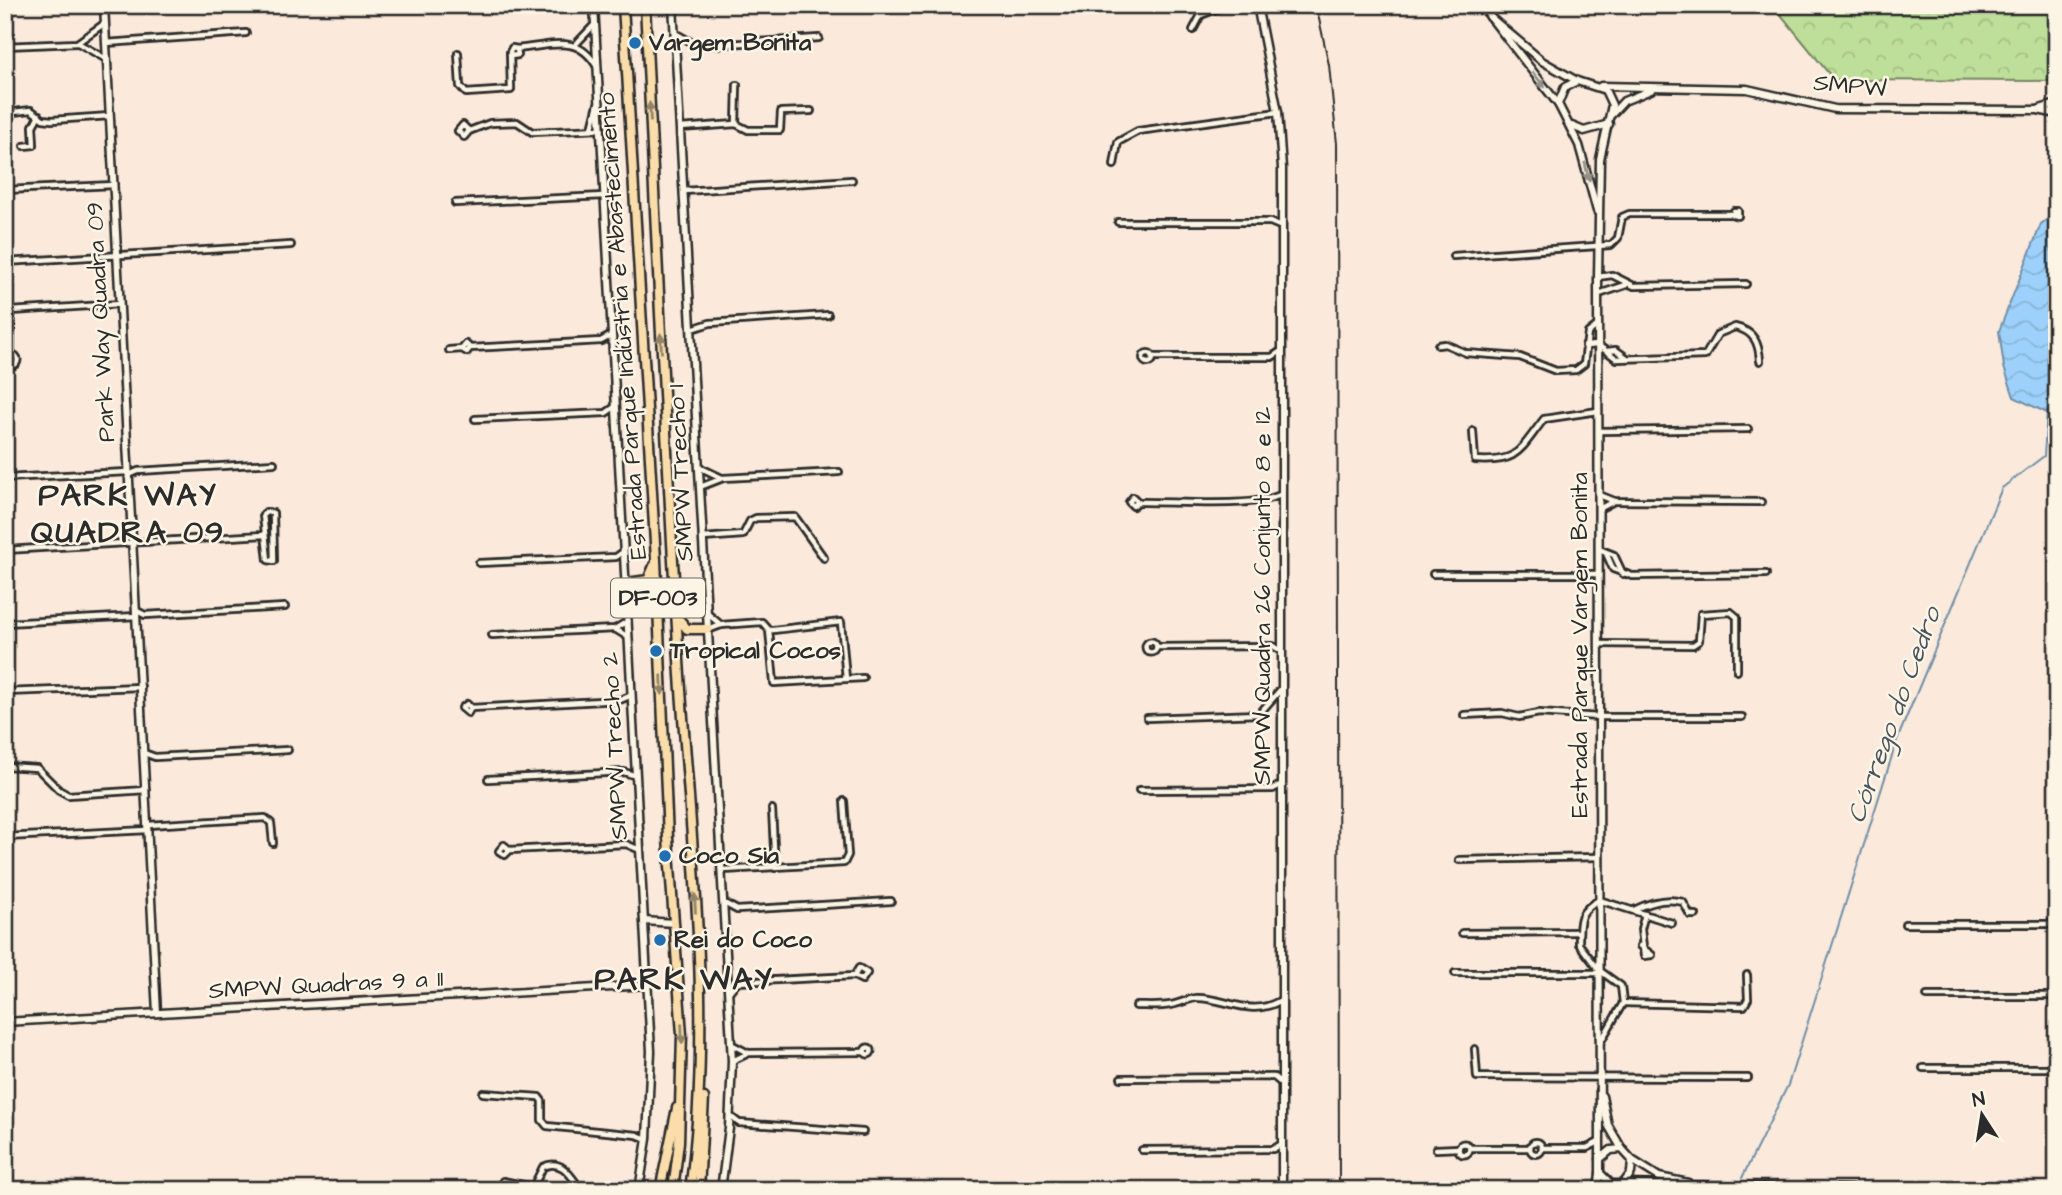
<svg xmlns="http://www.w3.org/2000/svg" width="2062" height="1195" font-family="'Architects Daughter',sans-serif">
<defs>
<pattern id="forest-crowns" width="20" height="18" patternUnits="userSpaceOnUse" patternTransform="scale(1.75)"><rect width="20" height="18" fill="#bddf99"/><path d="M2 6a3 3 0 1 1 6 0M12 15a3 3 0 1 1 6 0" fill="none" stroke="#a3c084"/></pattern>
<pattern id="water-waves" width="16" height="10" patternUnits="userSpaceOnUse" patternTransform="scale(1.75)"><rect width="16" height="10" fill="#9dd1fb"/><path d="M0 5q4-4 8 0t8 0" fill="none" stroke="#87b4d7"/></pattern>
</defs>
<rect width="100%" height="100%" fill="#fbeadb"/>
<filter id="ink" filterUnits="userSpaceOnUse"><feTurbulence type="fractalNoise" baseFrequency=".0143" numOctaves="2"/><feDisplacementMap in="SourceGraphic" scale="14" xChannelSelector="R" yChannelSelector="G"/><feConvolveMatrix kernelMatrix="1 2 1 2 8 2 1 2 1" color-interpolation-filters="sRGB"/></filter>
<g filter="url(#ink)">
<!-- forest -->
<polygon fill="url(#forest-crowns)" stroke="#748562" stroke-width="2" points="1773,5 2057,5 2057,81 1834,80"/>
<!-- water -->
<polygon fill="url(#water-waves)" stroke="#6f8fa8" stroke-width="2" points="2057,212 2057,405 2047,413 2014,397 2004,367 1999,331 2041,224"/>
<g fill="none" stroke-linecap="round" stroke-linejoin="round">
<!-- stream -->
<polyline stroke="#6f8fa8" stroke-width="2" points="1742,1178 1788,1085 1897,740 2002,488 2044,456 2047,411"/>
<defs>
<g id="street">
<polyline points="1193,30 1201,15 1227,5"/>
<polyline points="675,33 698,46 819,38"/>
<polyline points="78,43 106,59"/>
<polyline points="106,43 246,33"/>
<polyline points="576,44 595,24"/>
<polyline points="5,46 77,43 105,23"/>
<path d="M517,49c34,-3 61,-16 80,18"/>
<polyline points="458,53 460,86 466,93 511,90 510,52 512,48 517,49 518,55 511,56"/>
<polyline points="5,113 31,110 43,119 52,120 110,116"/>
<polyline points="736,124 737,85"/>
<polyline points="592,128 598,104"/>
<polyline points="680,128 736,124 748,130 780,130 781,112 811,111"/>
<polyline points="469,131 463,125 458,131 464,137 469,131 490,123 517,122 532,132 601,129"/>
<polyline points="24,146 34,145 33,126 39,115"/>
<polyline points="1114,165 1118,142 1138,131 1278,112"/>
<polyline points="5,190 114,185"/>
<polyline points="684,191 852,180"/>
<polyline points="455,203 604,196"/>
<polygon points="1738,211 1738,216 1734,215 1734,211"/>
<polyline points="1118,222 1270,222 1282,227"/>
<polyline points="1453,256 1611,245 1618,238 1622,217 1629,214 1733,214"/>
<polyline points="5,262 291,245"/>
<polyline points="1598,277 1612,275 1634,286 1746,284"/>
<polyline points="1599,294 1626,285"/>
<polyline points="692,329 710,323 828,315"/>
<polyline points="1438,345 1445,344 1466,353 1520,357 1556,371 1576,370 1584,364 1588,333 1598,325"/>
<path d="M1585,346l13,-1 19,14 88,-3 13,-22 17,-7c19,4 24,16 25,34"/>
<polyline points="470,348 467,352 462,349 466,344 470,348 601,341 612,335"/>
<polyline points="449,350 462,349"/>
<polyline points="1607,351 1616,350 1627,358"/>
<circle cx="1148" cy="358" r="5"/>
<polyline points="11,354 11,311 120,304"/>
<circle cx="12" cy="360" r="5.5"/>
<polyline points="1153,357 1272,357 1281,351"/>
<polyline points="475,419 606,413 616,406"/>
<path d="M1473,431l2,29c43,3 44,-9 69,-41l54,-8"/>
<polyline points="1600,431 1748,429"/>
<polyline points="699,467 722,478"/>
<polyline points="129,475 138,471 274,463"/>
<polyline points="5,478 128,472"/>
<polyline points="700,487 723,478 839,472"/>
<polyline points="1599,495 1614,501 1761,502"/>
<path d="M1138,502l-5,-5 -4,5 4,4 5,-4c34,-1 117,7 144,-8"/>
<polyline points="1599,509 1614,501"/>
<polygon points="266,512 273,513 274,561 268,560 263,515"/>
<polyline points="703,538 743,535 750,521 756,518 795,517 824,558"/>
<polyline points="1599,549 1614,555 1623,574"/>
<polyline points="5,550 265,535"/>
<polyline points="1606,553 1613,569 1632,576 1766,574"/>
<polyline points="479,563 616,557 623,552"/>
<polyline points="1433,574 1599,574"/>
<polyline points="137,611 145,615 285,607"/>
<polyline points="708,614 721,625"/>
<polyline points="5,623 137,616"/>
<polyline points="615,629 628,637"/>
<polyline points="708,630 721,625 762,622 769,630 773,630 841,622 846,679"/>
<polyline points="769,630 774,683 863,678"/>
<polyline points="492,635 615,629 628,621"/>
<circle cx="1151" cy="647" r="5.5"/>
<polyline points="1599,644 1693,645 1699,641 1701,614 1731,612 1737,617 1737,671"/>
<polyline points="1157,647 1273,646 1282,651"/>
<polyline points="5,692 141,687"/>
<polyline points="471,708 467,704 462,708 468,713 471,708 620,700 632,695"/>
<polyline points="1464,715 1502,713 1519,717 1539,713 1599,717 1742,717"/>
<polyline points="1147,718 1259,714 1281,689"/>
<polyline points="144,753 155,757 288,750"/>
<polyline points="5,766 37,768 59,790 68,795 146,790"/>
<polyline points="488,779 624,772 636,776"/>
<polyline points="1139,790 1273,789 1282,784"/>
<polyline points="772,809 775,868"/>
<polyline points="148,825 265,818 271,823 273,843"/>
<polyline points="5,837 148,830"/>
<polyline points="510,850 505,855 499,851 504,845 510,850 626,844 640,850"/>
<polyline points="1459,860 1599,857"/>
<polyline points="723,870 844,863 848,855 844,801"/>
<polyline points="724,903 737,910 891,901"/>
<path d="M1634,910c16,-8 32,-13 49,-8l7,13h6"/>
<path d="M1672,923l-73,-23c-21,11 -20,21 -20,44l20,26 22,16 2,17 121,3 4,-7 -1,-24"/>
<polyline points="1905,924 2057,924"/>
<polyline points="1462,933 1579,932"/>
<polyline points="1640,946 1652,955 1644,956 1641,929 1645,914"/>
<polyline points="1455,973 1599,973"/>
<polyline points="729,992 737,982 854,976 862,980 867,973 859,968 854,976"/>
<polyline points="1927,996 2057,996"/>
<path d="M1136,1006c11,0 23,1 34,-1 9,-1 17,-6 26,-7 29,-1 55,21 85,2"/>
<polyline points="1600,1043 1623,1003"/>
<polyline points="731,1044 748,1053"/>
<circle cx="868" cy="1051" r="3.5"/>
<polyline points="1475,1049 1477,1077 1748,1078"/>
<polyline points="732,1061 749,1053 865,1052"/>
<polyline points="1923,1068 2057,1068"/>
<polyline points="1121,1078 1274,1077 1281,1083"/>
<polyline points="483,1093 539,1097 542,1101 542,1120 547,1126 637,1135 647,1139"/>
<polyline points="730,1116 739,1123 863,1132"/>
<circle cx="1536" cy="1148" r="6"/>
<circle cx="1464" cy="1149" r="5.5"/>
<polyline points="1470,1148 1530,1148"/>
<polyline points="1542,1148 1587,1148 1599,1142"/>
<polyline points="1436,1149 1459,1148"/>
<polyline points="1142,1150 1273,1149 1282,1144"/>
<path d="M503,1181l30,6 10,-20c19,-9 28,9 38,23"/>
<polyline points="1142,1190 1282,1188"/>
</g>
<g id="secondary">
<polyline points="104,5 157,1013"/>
<polyline points="594,5 651,1051 647,1139 639,1190"/>
<polyline points="673,5 732,1061 729,1128 721,1190"/>
<polyline points="1257,5 1278,112 1282,168 1282,1190"/>
<polyline points="1481,5 1558,104 1579,145 1597,211"/>
<polyline points="1490,17 1542,61 1577,81 1605,90 1612,105 1600,159 1598,277 1600,1159"/>
<polyline points="1601,86 1747,89 1835,109 2038,110 2057,114"/>
<polyline points="1558,104 1565,87 1577,81"/>
<polyline points="2040,109 2057,104"/>
<polyline points="1611,115 1624,101 1651,90"/>
<polyline points="1572,126 1584,131 1609,124"/>
<polyline points="644,921 674,923"/>
<polyline points="5,1022 648,985"/>
<polyline points="1602,1096 1608,1125 1622,1149"/>
<polyline points="1632,1160 1659,1177 1688,1183"/>
<polyline points="1623,1184 1902,1190"/>
<polyline points="1598,1190 1600,1173"/>
<polyline points="1605,1190 1611,1184 1623,1184 1631,1173 1632,1160 1622,1149 1611,1150 1600,1159 1600,1173 1611,1184"/>
</g>
<g id="highway">
<polyline points="623,5 656,560 668,838 682,1035 679,1142 673,1190"/>
<path d="M645,5c11,219 20,437 34,655 11,175 35,355 11,530"/>
<polyline points="627,583 648,580 654,566"/>
<polyline points="637,586 648,588 657,602"/>
<polyline points="678,618 687,629 708,629"/>
<polyline points="660,1190 677,1108"/>
<polyline points="699,1190 704,1098"/>
</g>
</defs>
<!-- street casing -->
<use href="#street" stroke="#2b2b2b" stroke-width="10"/>
<!-- secondary casing -->
<use href="#secondary" stroke="#2b2b2b" stroke-width="11"/>
<!-- highway casing -->
<use href="#highway" stroke="#2b2b2b" stroke-width="13"/>
<!-- street -->
<use href="#street" stroke="#fcf5e5" stroke-width="4.5"/>
<!-- secondary -->
<use href="#secondary" stroke="#fcf5e5" stroke-width="6"/>
<!-- highway -->
<use href="#highway" stroke="#faddab" stroke-width="8"/>
<!-- rail -->
<polyline stroke="#2b2b2b" stroke-width="2" points="1316,5 1329,65 1337,144 1339,1190"/>
</g>
<!-- one-way arrows -->
<defs><path id="oneway-solid" d="M-6-.8H1V-3.2L6.5 0L1 3.2V.8H-6Z" transform="scale(1.75)"/></defs>
<g fill="#949088">
<use href="#oneway-solid" transform="translate(1539 80) rotate(51)"/>
<use href="#oneway-solid" transform="translate(1587 172) rotate(77)"/>
</g>
<g fill="#92846b">
<use href="#oneway-solid" transform="translate(650 112) rotate(-93)"/>
<use href="#oneway-solid" transform="translate(661 343) rotate(-93)"/>
<use href="#oneway-solid" transform="translate(662 685) rotate(88)"/>
<use href="#oneway-solid" transform="translate(695 903) rotate(-93)"/>
<use href="#oneway-solid" transform="translate(682 1034) rotate(88)"/>
</g>
</g>
<!-- markers -->
<g fill="#1f6fb2" stroke="#fcf5e5" stroke-width="2.5">
<circle cx="635" cy="43" r="7"/>
<circle cx="656" cy="651" r="7"/>
<circle cx="665" cy="856" r="7"/>
<circle cx="660" cy="940" r="7"/>
</g>
<g text-anchor="middle" dominant-baseline="central" stroke-width="5" stroke-linejoin="round" paint-order="stroke">
<!-- shield labels -->
<rect fill="#fcf5e5" stroke="#6a6863" stroke-width="2" x="611" y="578.5" width="94" height="39" rx="5"/>
<g font-size="23" font-weight="bold" fill="#2b2b2b">
<text x="658" y="598">DF-003</text>
</g>
<!-- poi labels -->
<g font-size="24" font-weight="bold" fill="#2b2b2b" stroke="#fcf5e5" text-anchor="start">
<text x="649" y="43">Vargem Bonita</text>
<text x="670" y="651">Tropical Cocos</text>
<text x="679" y="856">Coco Sia</text>
<text x="674" y="940">Rei do Coco</text>
</g>
<!-- street labels -->
<g font-size="24" fill="#2b2b2b" stroke="#fcf5e5">
<text transform="translate(1850 86) rotate(5)">SMPW</text>
<text transform="translate(101 322) rotate(-93)">Park Way Quadra 09</text>
<text transform="translate(623 326) rotate(-94)">Estrada Parque Indústria e Abastecimento</text>
<text transform="translate(681 473) rotate(-93)">SMPW Trecho 1</text>
<text transform="translate(1263 596) rotate(-90)">SMPW Quadra 26 Conjunto 8 e 12</text>
<text transform="translate(1580 645) rotate(-90)">Estrada Parque Vargem Bonita</text>
<text transform="translate(615 746) rotate(-93)">SMPW Trecho 2</text>
<text transform="translate(326 985) rotate(-3)">SMPW Quadras 9 a 11</text>
</g>
<!-- water labels -->
<g font-size="26" font-style="italic" fill="#48545f" stroke="#fcf5e5">
<text transform="translate(1894 715) rotate(-70)">Córrego do Cedro</text>
</g>
<!-- district labels -->
<g font-size="32" font-weight="bold" letter-spacing="2" fill="#2b2b2b" stroke="#fcf5e5">
<text x="128" y="495">PARK WAY<tspan x="128" dy="37">QUADRA 09</tspan></text>
<text x="684" y="979">PARK WAY</text>
</g>
</g>
<!-- margin -->
<rect width="2062" height="1195" fill="none" stroke="#fcf5e5" stroke-width="28"/>
<rect x="14" y="14" width="2034" height="1167" fill="none" stroke="#2b2b2b" stroke-width="2.5" filter="url(#ink)"/>
<!-- north arrow -->
<g transform="translate(1982 1115) rotate(348)" stroke="#fcf5e5" stroke-width="5" paint-order="stroke">
<path d="M0-5L12 26L0 18L-12 26Z" fill="#2b2b2b"/>
<text y="-10" font-size="19" font-weight="bold" text-anchor="middle" fill="#2b2b2b">N</text>
</g>
</svg>
